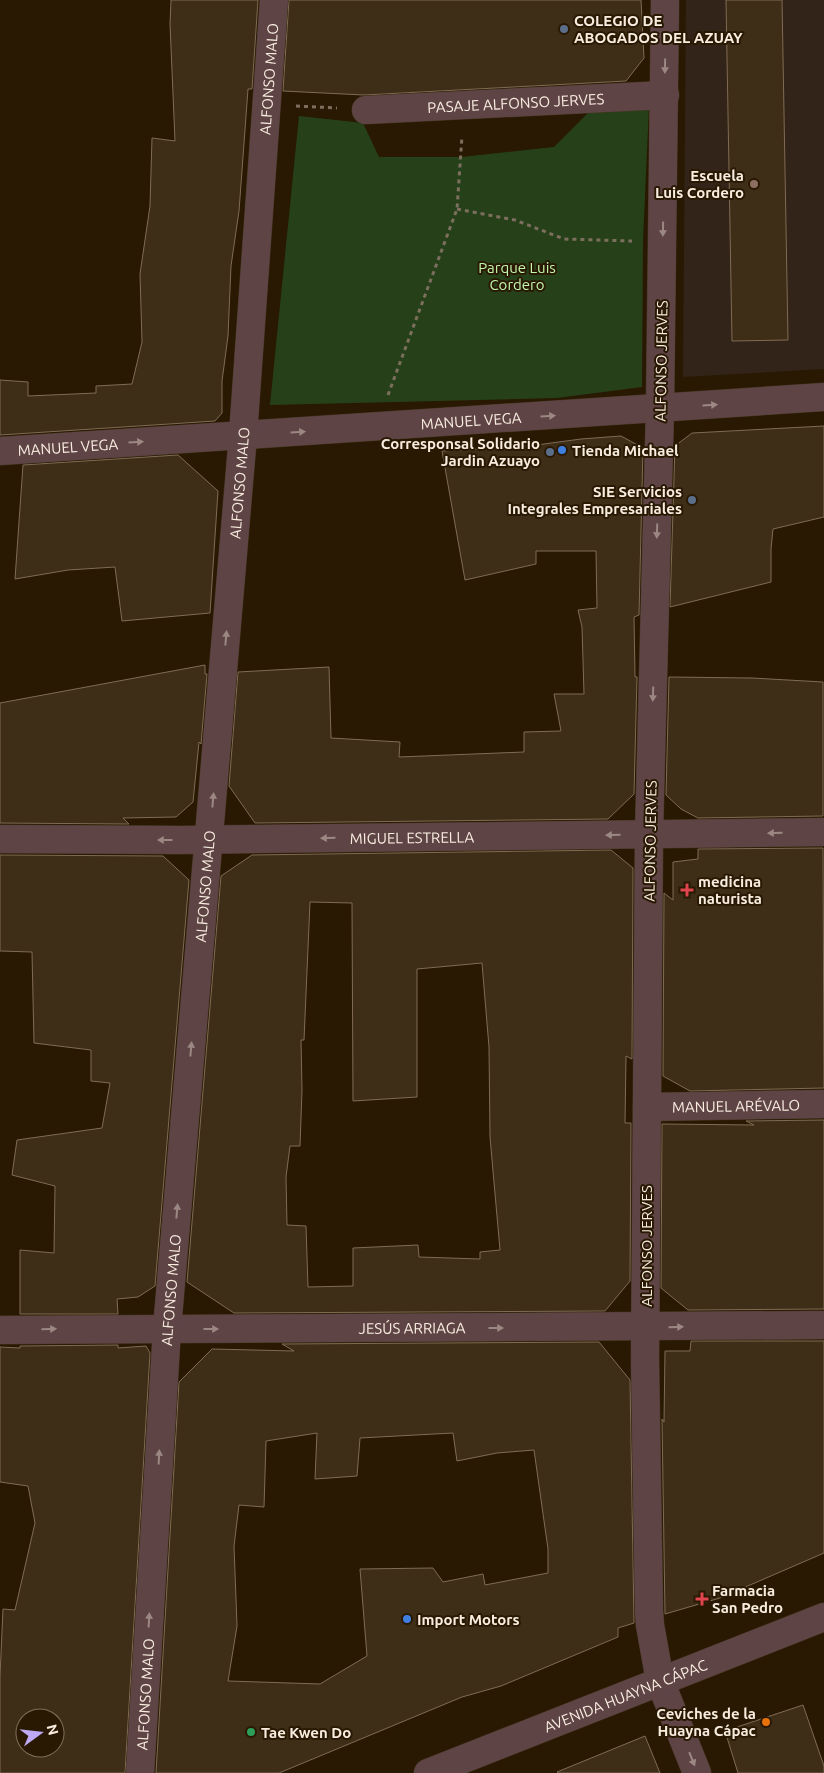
<svg xmlns="http://www.w3.org/2000/svg" width="824" height="1773" font-family="Ubuntu,sans-serif">
<rect width="100%" height="100%" fill="#291903"/>
<!-- education -->
<polygon fill="#322418" points="686,0 824,0 824,369 683,377"/>
<!-- green -->
<polygon fill="#264119" points="649,106 643,240 642,387 557,398 270,405 299,116 363,123 379,157 461,157 554,147 592,109"/>
<!-- building -->
<g fill="#3e2d17" stroke="#806c54" fill-rule="evenodd">
<polygon points="171,0 258,0 252,89 248,89 239,211 231,266 228,336 222,381 222,413 215,421 0,435 0,380 28,382 28,396 96,393 96,386 132,384 142,342 140,274 150,206 152,138 175,141 170,24"/>
<polygon points="289,0 641,0 644,58 626,81 364,95 283,91"/>
<polygon points="726,0 782,0 788,340 732,341"/>
<polygon points="824,426 824,517 773,529 771,549 771,582 670,607 675,446 692,433"/>
<polygon points="621,436 643,448 639,615 634,617 635,677 637,677 634,794 608,819 255,823 229,786 238,672 329,667 331,738 400,742 399,757 524,752 524,732 561,731 554,694 584,694 582,627 578,610 597,608 596,551 536,551 536,564 465,580 442,451 529,446 581,439"/>
<polygon points="178,455 218,491 210,613 122,621 115,567 68,570 15,579 23,465"/>
<polygon points="205,665 205,674 207,674 201,744 199,742 193,802 176,817 123,818 129,824 0,823 0,703"/>
<polygon points="669,677 752,678 823,682 823,816 698,818 681,809 666,795"/>
<polygon points="823,848 824,1088 690,1091 663,1076 664,893 673,900 673,862 698,859 698,849"/>
<path d="M611,850l22,18 -1,191 -6,-3 -1,67h6l-1,158 -25,30 -371,2 -47,-31 34,-406 31,-21zM310,902l42,1 1,198 64,-4v-128l65,-6 7,84 1,90 10,113 -20,2v7l-61,-2 -1,-12 -65,3v38l-45,1 -2,-61 -19,-1 -1,-48 4,-31h10l2,-56 -1,-50h3z"/>
<polygon points="0,855 163,856 189,880 155,1286 138,1297 117,1299 118,1314 20,1314 20,1250 54,1253 55,1186 12,1175 17,1140 102,1128 110,1083 91,1081 91,1050 34,1043 32,952 0,951"/>
<polygon points="824,1120 824,1309 688,1310 661,1288 662,1124 754,1125 746,1121"/>
<polygon points="691,1341 824,1341 824,1553 720,1598 665,1614 662,1419 664,1422 665,1351 690,1351"/>
<path d="M599,1342l31,38 4,243 -16,5v9l-117,49 -39,11 -183,76h-123l23,-391 33,-33 82,2 -12,-7zM317,1433l-2,46 42,-3 3,-38 93,-5 4,28 40,-8 37,-3 14,99v24l-63,12 -2,-11 -40,8 -10,-14 -73,1 7,87 -47,28 -92,-3 9,-55 -3,-80 5,-41 25,2 2,-66z"/>
<path d="M118,1345v3l28,-2 4,7 -25,420h-125v-97l3,-67 12,1 20,-87 -7,-37 -28,-4v-135l20,1v-2zM25,1718h30v30h-30z"/>
<polygon points="803,1705 824,1766 824,1773 738,1773 725,1731"/>
<polygon points="645,1736 660,1773 558,1773 557,1772"/>
</g>
<g fill="none" stroke-linecap="round" stroke-linejoin="round">
<defs>
<g id="minor">
<polyline points="665,0 660,408 649,834 645,1361 649,1611 650,1625 660,1681 697,1773"/>
<path id="s1" d="M366,110l299,-15"/>
<path id="s2" d="M0,451l824,-54"/>
<path id="s3" d="M0,839l182,1 642,-8"/>
<path id="s4" d="M647,1107l177,-3"/>
<path id="s5" d="M0,1330l824,-5"/>
<path id="s6" d="M140,1773l27,-444 76,-894 31,-435"/>
<path id="s7" d="M428,1773l396,-156"/>
</g>
</defs>
<!-- minor casing -->
<use href="#minor" stroke="#463722" stroke-width="29"/>
<!-- path -->
<g stroke="#7d6f5d" stroke-width="3" stroke-dasharray="4 4" stroke-linecap="butt">
<polyline points="296,106 337,108"/>
<polyline points="457,209 515,220 564,239 632,241"/>
<polyline points="388,395 457,209 462,136"/>
</g>
<!-- minor -->
<use href="#minor" stroke="#5f4446" stroke-width="28"/>
</g>
<!-- one-way arrows -->
<defs><path id="oneway-solid" d="M-6-.8H1V-3.2L6.5 0L1 3.2V.8H-6Z" transform="scale(1.25)"/></defs>
<g fill="#9c8883">
<use href="#oneway-solid" transform="translate(665 66) rotate(91)"/>
<use href="#oneway-solid" transform="translate(663 229) rotate(91)"/>
<use href="#oneway-solid" transform="translate(710 405) rotate(-4)"/>
<use href="#oneway-solid" transform="translate(548 416) rotate(-4)"/>
<use href="#oneway-solid" transform="translate(298 432) rotate(-4)"/>
<use href="#oneway-solid" transform="translate(136 442) rotate(-4)"/>
<use href="#oneway-solid" transform="translate(657 531) rotate(92)"/>
<use href="#oneway-solid" transform="translate(226 638) rotate(-85)"/>
<use href="#oneway-solid" transform="translate(653 694) rotate(92)"/>
<use href="#oneway-solid" transform="translate(213 800) rotate(-85)"/>
<use href="#oneway-solid" transform="translate(775 833) rotate(179)"/>
<use href="#oneway-solid" transform="translate(613 835) rotate(179)"/>
<use href="#oneway-solid" transform="translate(328 838) rotate(179)"/>
<use href="#oneway-solid" transform="translate(165 840) rotate(-180)"/>
<use href="#oneway-solid" transform="translate(191 1049) rotate(-85)"/>
<use href="#oneway-solid" transform="translate(177 1211) rotate(-85)"/>
<use href="#oneway-solid" transform="translate(676 1327) rotate(-1)"/>
<use href="#oneway-solid" transform="translate(496 1328)"/>
<use href="#oneway-solid" transform="translate(49 1329) rotate(-1)"/>
<use href="#oneway-solid" transform="translate(211 1329)"/>
<use href="#oneway-solid" transform="translate(159 1457) rotate(-87)"/>
<use href="#oneway-solid" transform="translate(149 1620) rotate(-87)"/>
<use href="#oneway-solid" transform="translate(692 1759) rotate(68)"/>
</g>
<!-- markers -->
<g fill="#5c6f8a" stroke="#291903" stroke-width="2">
<circle cx="564" cy="29" r="5"/>
<circle cx="550" cy="452" r="5"/>
<circle cx="692" cy="500" r="5"/>
</g>
<circle fill="#8d6e63" stroke="#291903" stroke-width="2" cx="754" cy="184" r="5"/>
<g fill="#3f7fe0" stroke="#291903" stroke-width="2">
<circle cx="562" cy="450" r="5"/>
<circle cx="407" cy="1619" r="5"/>
</g>
<g fill="#e0444e" stroke="#291903" stroke-width="2">
<path d="M684.5 882.5h5v5h5v5h-5v5h-5v-5h-5v-5h5z"/>
<path d="M699.5 1591.5h5v5h5v5h-5v5h-5v-5h-5v-5h5z"/>
</g>
<circle fill="#e8710a" stroke="#291903" stroke-width="2" cx="766" cy="1722" r="5"/>
<circle fill="#2e9e5b" stroke="#291903" stroke-width="2" cx="251" cy="1732" r="5"/>
<g text-anchor="middle" dominant-baseline="central" stroke-width="4" stroke-linejoin="round" paint-order="stroke">
<!-- poi labels -->
<g font-size="15" font-weight="bold" fill="#f8eddf" stroke="#291903" text-anchor="start">
<text x="574" y="20">COLEGIO DE<tspan x="574" dy="17">ABOGADOS DEL AZUAY</tspan></text>
<text x="744" y="175" text-anchor="end">Escuela<tspan x="744" dy="17">Luis Cordero</tspan></text>
<text x="540" y="443" text-anchor="end">Corresponsal Solidario<tspan x="540" dy="17">Jardin Azuayo</tspan></text>
<text x="572" y="450">Tienda Michael</text>
<text x="682" y="491" text-anchor="end">SIE Servicios<tspan x="682" dy="17">Integrales Empresariales</tspan></text>
<text x="698" y="881">medicina<tspan x="698" dy="17">naturista</tspan></text>
<text x="712" y="1590">Farmacia<tspan x="712" dy="17">San Pedro</tspan></text>
<text x="417" y="1619">Import Motors</text>
<text x="756" y="1713" text-anchor="end">Ceviches de la<tspan x="756" dy="17">Huayna Cápac</tspan></text>
<text x="261" y="1732">Tae Kwen Do</text>
</g>
<!-- street labels -->
<g font-size="15" fill="#f8eddf" stroke="#291903">
<text stroke="none"><textPath href="#s6" startOffset="1699">ALFONSO MALO</textPath></text>
<text stroke="none"><textPath href="#s1" startOffset="150">PASAJE ALFONSO JERVES</textPath></text>
<text transform="translate(661 361) rotate(-89)">ALFONSO JERVES</text>
<text stroke="none"><textPath href="#s2" startOffset="472">MANUEL VEGA</textPath></text>
<text stroke="none"><textPath href="#s2" startOffset="68">MANUEL VEGA</textPath></text>
<text stroke="none"><textPath href="#s6" startOffset="1294">ALFONSO MALO</textPath></text>
<text stroke="none"><textPath href="#s3" startOffset="412">MIGUEL ESTRELLA</textPath></text>
<text transform="translate(650 841) rotate(-89)">ALFONSO JERVES</text>
<text stroke="none"><textPath href="#s6" startOffset="889">ALFONSO MALO</textPath></text>
<text stroke="none"><textPath href="#s4" startOffset="89">MANUEL ARÉVALO</textPath></text>
<text transform="translate(646 1246) rotate(-90)">ALFONSO JERVES</text>
<text stroke="none"><textPath href="#s6" startOffset="484">ALFONSO MALO</textPath></text>
<text stroke="none"><textPath href="#s5" startOffset="412">JESÚS ARRIAGA</textPath></text>
<text stroke="none"><textPath href="#s6" startOffset="79">ALFONSO MALO</textPath></text>
<text stroke="none"><textPath href="#s7" startOffset="212">AVENIDA HUAYNA CÁPAC</textPath></text>
</g>
<!-- park labels -->
<g font-size="15" fill="#c1f6ab" stroke="#291903">
<text x="517" y="267">Parque Luis<tspan x="517" dy="17">Cordero</tspan></text>
</g>
</g>
<!-- north arrow -->
<g transform="translate(40 1733) rotate(75)"><circle r="24" fill="#291903" stroke="#7c6e5b"/>
<path d="M0-4L9 19L0 12L-9 19Z" fill="#bda9f5"/>
<text y="-8" font-size="14" font-weight="bold" text-anchor="middle" fill="#f8eddf">N</text>
</g>
</svg>
